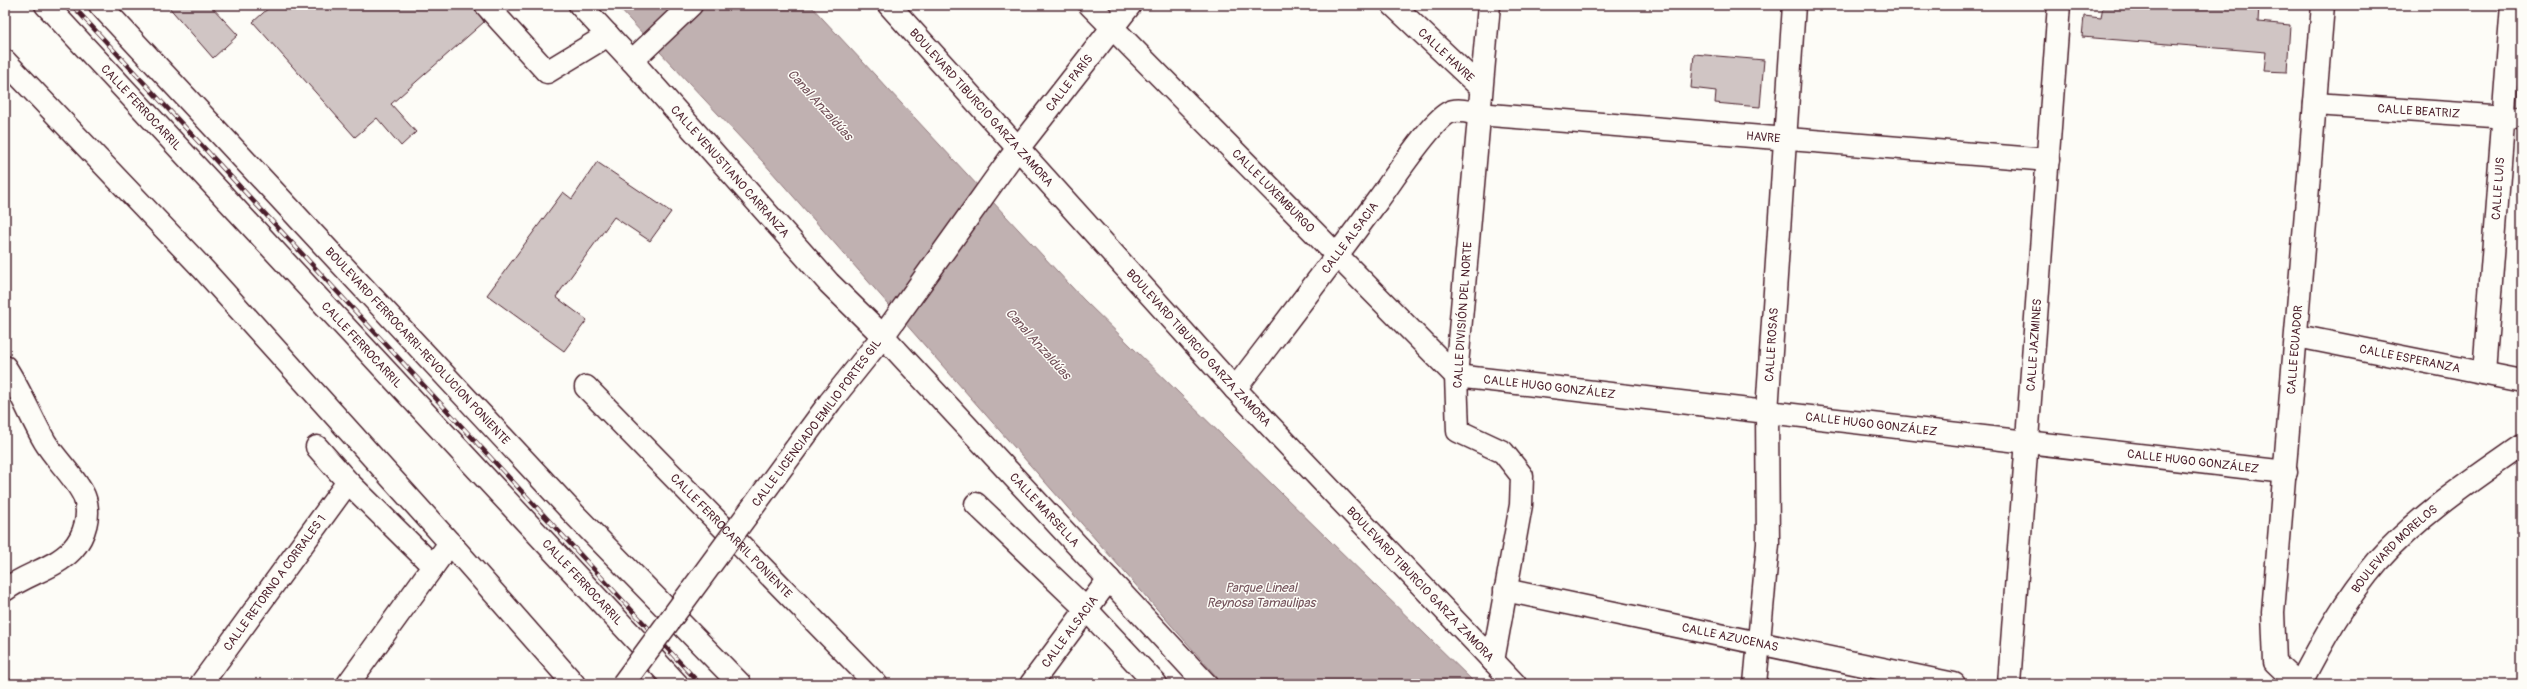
<svg xmlns="http://www.w3.org/2000/svg" width="2527" height="689" font-family="Pangolin,sans-serif">
<rect width="100%" height="100%" fill="#fdfcf7"/>
<filter id="ink" filterUnits="userSpaceOnUse"><feTurbulence type="fractalNoise" baseFrequency=".025" numOctaves="2"/><feDisplacementMap in="SourceGraphic" scale="8" xChannelSelector="R" yChannelSelector="G"/><feConvolveMatrix kernelMatrix="1 2 1 2 8 2 1 2 1" color-interpolation-filters="sRGB"/></filter>
<g filter="url(#ink)">
<!-- water -->
<polygon fill="#c0b1b1" stroke="#91777b" points="616,5 810,5 1083,299 1476,684 1223,684 763,162"/>
<!-- building -->
<g fill="#d0c5c4" stroke="#4a1f2b">
<polygon points="167,5 210,5 238,35 213,58"/>
<polygon points="272,5 473,5 484,22 391,104 416,132 401,146 377,118 355,137 253,22"/>
<polygon points="2103,5 2259,5 2258,22 2290,25 2287,72 2264,71 2266,52 2082,37 2084,16 2101,18"/>
<polygon points="1694,54 1764,60 1760,107 1715,103 1716,91 1691,88"/>
<polygon points="597,162 671,212 650,241 614,217 556,297 587,320 564,351 487,295 563,192 572,199"/>
</g>
<g fill="none" stroke-linecap="round" stroke-linejoin="round">
<defs>
<g id="minor">
<path id="s1" d="M46,5l631,679"/>
<path id="s2" d="M100,5l476,511 164,168"/>
<polyline points="486,5 547,72 608,35"/>
<polyline points="580,5 632,61"/>
<path id="s3" d="M1090,5l366,371"/>
<path id="s4" d="M1393,5l88,83"/>
<polyline points="1489,5 1456,376 1458,431 1503,452 1522,476 1521,505 1493,661"/>
<polyline points="5,61 203,269 450,543 574,684"/>
<path id="s5" d="M2315,104l207,14"/>
<path id="s6" d="M2297,336l225,45"/>
<path d="M5,367c16,24 26,51 40,75 11,18 31,36 39,54 7,18 1,40 -12,54 -18,19 -47,24 -67,40"/>
<path id="s7" d="M2484,373l28,-368"/>
<path id="s8" d="M1456,376l830,96"/>
<path id="s9" d="M586,387l290,297"/>
<path id="s10" d="M1235,389c48,-63 96,-125 143,-189 15,-20 51,-76 70,-87 9,-5 21,-1 30,1l570,46"/>
<polyline points="317,447 348,482 433,566"/>
<polyline points="976,504 1086,609 1156,684"/>
<path id="s11" d="M1505,590l449,94"/>
<path id="s12" d="M201,684l147,-202"/>
<polyline points="348,684 450,543"/>
<path id="s13" d="M1031,684l78,-105"/>
<path id="s14" d="M1755,684l13,-140 -1,-132 27,-407"/>
<path id="s15" d="M2009,684l50,-679"/>
<path id="s16" d="M2298,684l-23,-22 -2,-50 50,-607"/>
</g>
<g id="major">
<path id="s17" d="M691,5l-59,56 197,222 54,53 323,348"/>
<path id="s18" d="M889,5l346,384 280,295"/>
<path id="s19" d="M830,402l53,-66 126,-176 121,-155"/>
<path id="s20" d="M2300,684c22,-43 46,-86 78,-123 41,-46 94,-81 144,-116"/>
</g>
</defs>
<!-- minor casing -->
<use href="#minor" stroke="#4a1f2b" stroke-width="25"/>
<!-- major casing -->
<use href="#major" stroke="#4a1f2b" stroke-width="25"/>
<!-- minor -->
<use href="#minor" stroke="#fdfcf7" stroke-width="22"/>
<!-- major -->
<use href="#major" stroke="#fdfcf7" stroke-width="22"/>
<defs>
<polyline id="rail" points="72,5 700,684"/>
</defs>
<!-- rail casing -->
<use href="#rail" stroke="#4a1f2b" stroke-width="4.5"/>
<!-- rail -->
<use href="#rail" stroke="#fdfcf7" stroke-width="3" stroke-dasharray="9" stroke-linecap="butt"/>
<defs>
<polyline id="major-bridge" points="623,684 830,402"/>
</defs>
<!-- major-bridge casing -->
<use href="#major-bridge" stroke="#4a1f2b" stroke-width="25" stroke-linecap="butt"/>
<!-- major-bridge -->
<use href="#major-bridge" stroke="#fdfcf7" stroke-width="22"/>
</g>
</g>
<g text-anchor="middle" dominant-baseline="central" stroke-width="3" stroke-linejoin="round" paint-order="stroke">
<!-- street labels -->
<g font-size="12" fill="#4a1f2b" stroke="#fdfcf7">
<text stroke="none"><textPath href="#s4" startOffset="73">CALLE HAVRE</textPath></text>
<text stroke="none"><textPath href="#s19" startOffset="399">CALLE PARÍS</textPath></text>
<text stroke="none"><textPath href="#s1" startOffset="140">CALLE FERROCARRIL</textPath></text>
<text stroke="none"><textPath href="#s18" startOffset="138">BOULEVARD TIBURCIO GARZA ZAMORA</textPath></text>
<text stroke="none"><textPath href="#s5" startOffset="104">CALLE BEATRIZ</textPath></text>
<text stroke="none"><textPath href="#s10" startOffset="666">HAVRE</textPath></text>
<text stroke="none"><textPath href="#s17" startOffset="229">CALLE VENUSTIANO CARRANZA</textPath></text>
<text stroke="none"><textPath href="#s7" startOffset="185">CALLE LUIS</textPath></text>
<text stroke="none"><textPath href="#s3" startOffset="261">CALLE LUXEMBURGO</textPath></text>
<text stroke="none"><textPath href="#s10" startOffset="190">CALLE ALSACIA</textPath></text>
<text transform="translate(1463 315) rotate(-86)">CALLE DIVISIÓN DEL NORTE</text>
<text stroke="none"><textPath href="#s14" startOffset="340">CALLE ROSAS</textPath></text>
<text stroke="none"><textPath href="#s1" startOffset="464">CALLE FERROCARRIL</textPath></text>
<text stroke="none"><textPath href="#s15" startOffset="340">CALLE JAZMINES</textPath></text>
<text stroke="none"><textPath href="#s2" startOffset="466">BOULEVARD FERROCARRI-REVOLUCION PONIENTE</textPath></text>
<text stroke="none"><textPath href="#s18" startOffset="462">BOULEVARD TIBURCIO GARZA ZAMORA</textPath></text>
<text stroke="none"><textPath href="#s16" startOffset="345">CALLE ECUADOR</textPath></text>
<text stroke="none"><textPath href="#s6" startOffset="115">CALLE ESPERANZA</textPath></text>
<text stroke="none"><textPath href="#s8" startOffset="94">CALLE HUGO GONZÁLEZ</textPath></text>
<text transform="translate(817 423) rotate(-53)">CALLE LICENCIADO EMILIO PORTES GIL</text>
<text stroke="none"><textPath href="#s8" startOffset="418">CALLE HUGO GONZÁLEZ</textPath></text>
<text stroke="none"><textPath href="#s8" startOffset="742">CALLE HUGO GONZÁLEZ</textPath></text>
<text stroke="none"><textPath href="#s17" startOffset="691">CALLE MARSELLA</textPath></text>
<text stroke="none"><textPath href="#s9" startOffset="208">CALLE FERROCARRIL PONIENTE</textPath></text>
<text stroke="none"><textPath href="#s20" startOffset="166">BOULEVARD MORELOS</textPath></text>
<text stroke="none"><textPath href="#s1" startOffset="788">CALLE FERROCARRIL</textPath></text>
<text stroke="none"><textPath href="#s12" startOffset="125">CALLE RETORNO A CORRALES 1</textPath></text>
<text stroke="none"><textPath href="#s18" startOffset="786">BOULEVARD TIBURCIO GARZA ZAMORA</textPath></text>
<text stroke="none"><textPath href="#s13" startOffset="65">CALLE ALSACIA</textPath></text>
<text stroke="none"><textPath href="#s11" startOffset="230">CALLE AZUCENAS</textPath></text>
</g>
<!-- water labels -->
<g font-size="13" font-style="italic" fill="#73525a" stroke="#fdfcf7">
<text transform="translate(820 105) rotate(48)">Canal Anzaldúas</text>
<text transform="translate(1038 344) rotate(48)">Canal Anzaldúas</text>
<text x="1261" y="588">Parque Lineal<tspan x="1261" dy="15">Reynosa Tamaulipas</tspan></text>
</g>
</g>
<!-- margin -->
<rect width="2527" height="689" fill="none" stroke="#fdfcf7" stroke-width="20"/>
<rect x="10" y="10" width="2507" height="669" fill="none" stroke="#4a1f2b" stroke-width="1.5" filter="url(#ink)"/>
</svg>
